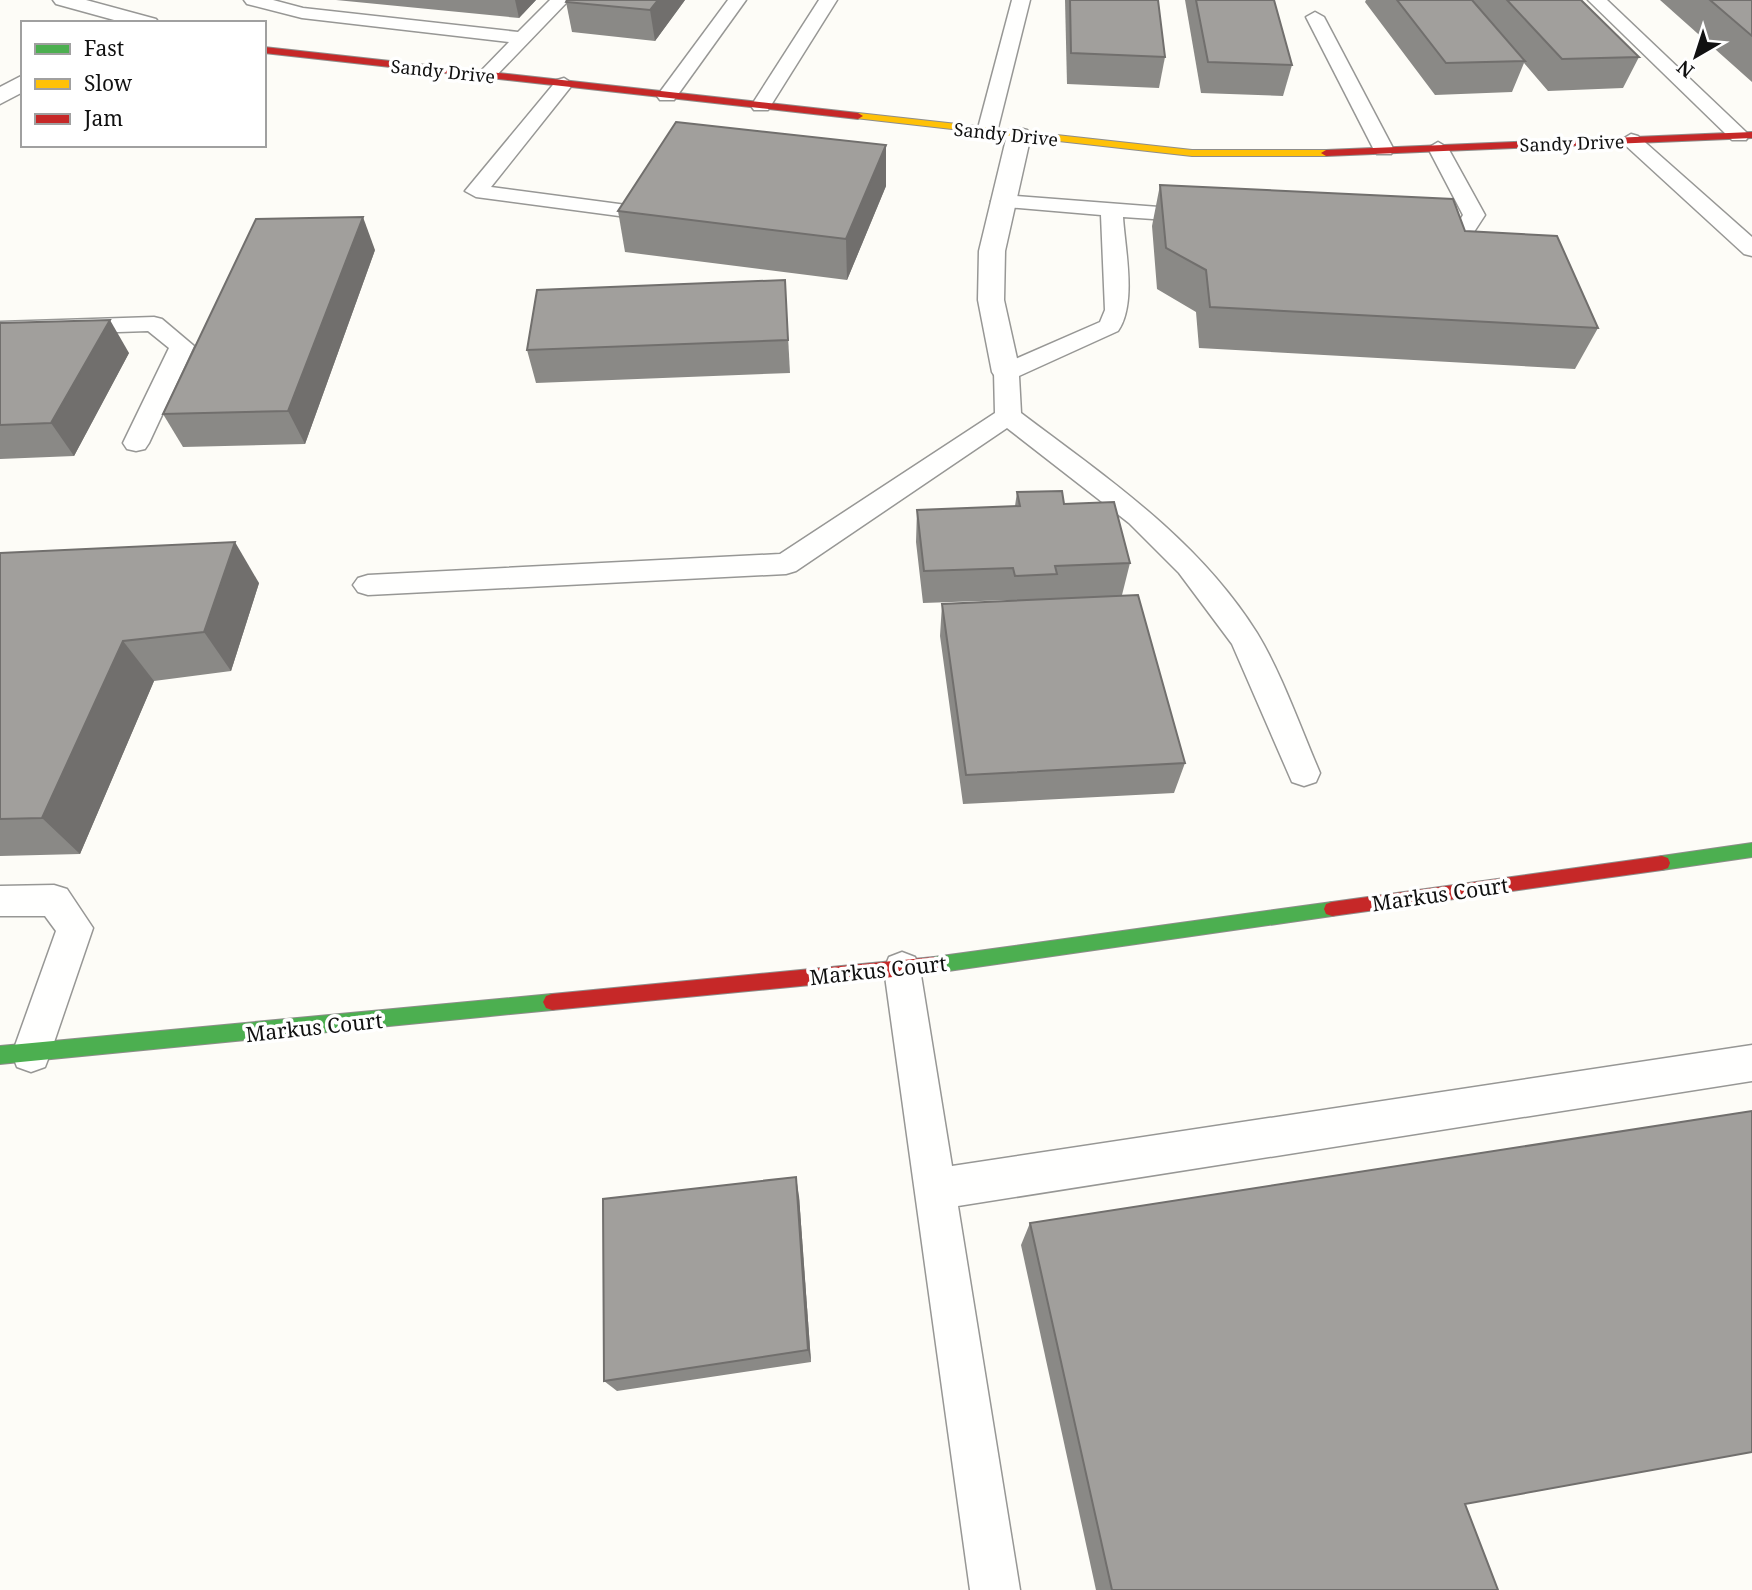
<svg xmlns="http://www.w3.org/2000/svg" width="1752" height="1590" font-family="'Noto Serif',serif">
<rect width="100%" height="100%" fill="#fdfcf7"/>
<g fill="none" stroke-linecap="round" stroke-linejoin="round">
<defs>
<g id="lane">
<polygon points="244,0 273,0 303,8 518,32 550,0 569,0 492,80 485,82 476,76 509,42 302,18 247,4"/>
<polygon points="728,0 746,0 674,100 660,100 657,96"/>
<polygon points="819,0 837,0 768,110 754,110 751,106"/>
<polygon points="1012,0 1030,0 997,132 987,138 977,132"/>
<polygon points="1588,0 1607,0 1746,132 1749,136 1746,140 1732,140"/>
<polygon points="1315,12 1324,17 1394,150 1391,154 1377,154 1374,150 1306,17"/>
<polygon points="564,78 573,84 491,187 634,206 642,207 645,212 642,217 634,218 476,197 465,191 557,80"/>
<polygon points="1631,134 1638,136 1752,237 1752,256 1744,254 1624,144 1621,140"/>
<polygon points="1438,142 1448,148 1485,215 1472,235 1420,234 1409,227 1420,220 1458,223 1463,215 1428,148"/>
<path d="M1002,195l196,15 11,6 -11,6 -75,-5c2,32 14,87 -5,114l-99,45 2,37c86,65 177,126 236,220 24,39 44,96 63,140l-4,9 -12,4 -12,-4 -60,-138 -53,-71 -50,-50 -122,-95 -211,143 -10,3 -418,21 -10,-3 -5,-7 5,-7 10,-3 412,-21 215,-141 -1,-41 3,-5 103,-45 5,-12 -4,-95 -107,-9 -3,-5z"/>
<polygon points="154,317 162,319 194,346 149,443 145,449 136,451 127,449 123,443 169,348 148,331 0,336 0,322"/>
<polygon points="54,885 67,889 93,928 50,1054 45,1067 31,1072 17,1067 12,1054 56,931 45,916 0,916 0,886"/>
<polygon points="902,952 915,957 920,969 952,1166 1752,1045 1752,1081 958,1206 1020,1590 970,1590 884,969 889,957"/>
</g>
<g id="street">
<polygon points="53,0 86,0 156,19 159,23 125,23 56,4"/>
<polygon points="23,75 23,92 0,104 0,87"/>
<polygon points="1019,128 1027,130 1031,135 1005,251 1004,300 1020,372 1016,378 1006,381 996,378 992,372 978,300 979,251 1007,135 1011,130"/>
</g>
<g id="fast">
<polygon points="1752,843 1752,857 1662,870 1656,868 1654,863 1656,858 1662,856"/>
<polygon points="1332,902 1338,904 1340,909 1338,914 1332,916 934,973 928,971 925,965 928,959 934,957"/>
<polygon points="552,994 558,996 561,1002 558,1008 552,1010 0,1064 0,1046"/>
</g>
<polygon id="slow" points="858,113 1192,150 1326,150 1331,153 1326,156 1192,156 855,118 853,116"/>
<g id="jam">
<polygon points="264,47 858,113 863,116 858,119 264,53"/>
<polygon points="1752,132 1752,138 1326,156 1321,153 1326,150"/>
<polygon points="1662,856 1668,858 1670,863 1668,868 1662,870 1332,916 1326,914 1324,909 1326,904 1332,902"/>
<polygon points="934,957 940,959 943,965 940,971 934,973 552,1010 546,1008 543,1002 546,996 552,994"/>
</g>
</defs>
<!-- lane casing -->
<use href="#lane" stroke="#979795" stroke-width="3"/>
<!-- street casing -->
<use href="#street" stroke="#979795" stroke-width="3"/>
<!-- fast casing -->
<use href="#fast" stroke="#8e8d8b" stroke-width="2"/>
<!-- slow casing -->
<use href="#slow" stroke="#8e8d8b" stroke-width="2"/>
<!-- jam casing -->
<use href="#jam" stroke="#8e8d8b" stroke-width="2"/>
<!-- lane -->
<use href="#lane" fill="#fffffe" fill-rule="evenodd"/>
<!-- street -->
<use href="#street" fill="#fffffe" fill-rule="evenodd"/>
<!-- fast -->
<use href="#fast" fill="#4caf50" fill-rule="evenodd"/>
<!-- slow -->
<use href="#slow" fill="#ffc107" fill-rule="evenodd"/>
<!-- jam -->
<use href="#jam" fill="#c62828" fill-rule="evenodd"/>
</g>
<!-- wall -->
<g fill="#8a8986">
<polygon points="336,0 536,0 519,18"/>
<polygon points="685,0 655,41 572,32 566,2"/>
<polygon points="1065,0 1158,0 1165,57 1159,88 1067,84"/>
<polygon points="1185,0 1274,0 1292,65 1283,96 1201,93"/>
<polygon points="1366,0 1581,0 1639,57 1623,88 1548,91 1524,63 1512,92 1435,95 1365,2"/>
<polygon points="1660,0 1752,0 1752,82"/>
<polygon points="886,145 886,186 847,280 625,252 618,211"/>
<polygon points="1160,185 1465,231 1598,328 1575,369 1199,348 1196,312 1157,289 1152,226"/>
<polygon points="375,250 305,444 183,447 163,414"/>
<polygon points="785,280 790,373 536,383 527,350"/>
<polygon points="0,323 129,353 74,456 0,459"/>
<polygon points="1017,492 1064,504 1130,563 1122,595 1185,763 1174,793 963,804 940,636 942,604 1009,601 1009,600 923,603 916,542 917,510 1015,506"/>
<polygon points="0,553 259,583 231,671 154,681 80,854 0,856"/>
<polygon points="799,1196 811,1362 617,1391 604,1381"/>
<polygon points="1030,1223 1465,1504 1498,1590 1096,1590 1021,1245"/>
</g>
<!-- shaded-wall -->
<g fill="#716f6d">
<polygon points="515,0 536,0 519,18"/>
<polygon points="658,0 685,0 655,41 650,10"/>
<polygon points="886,145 886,186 847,280 846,239"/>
<polygon points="363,217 375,250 305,444 288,411"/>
<polygon points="110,320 129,353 74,456 51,423"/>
<polygon points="235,542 259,583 231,671 204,632"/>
<polygon points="123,641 154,681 80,854 42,818"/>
<polygon points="796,1177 799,1196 811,1362 808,1350"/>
</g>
<!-- building -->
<g fill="#a19f9c" stroke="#716f6d" stroke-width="2">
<polygon points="567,0 658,0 650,10 566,2"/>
<polygon points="1070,0 1158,0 1165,57 1071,53"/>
<polygon points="1196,0 1274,0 1292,65 1208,62"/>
<polygon points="1397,0 1472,0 1525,61 1446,63"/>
<polygon points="1507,0 1581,0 1639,57 1562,59"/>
<polygon points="1710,0 1752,0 1752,36"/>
<polygon points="676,122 886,145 846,239 618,211"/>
<polygon points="1160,185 1453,199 1465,231 1557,236 1598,328 1210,307 1206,270 1166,248"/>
<polygon points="363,217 288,411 163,414 256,219"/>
<polygon points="785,280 788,340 527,350 537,290"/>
<polygon points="110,320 51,423 0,425 0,323"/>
<polygon points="1062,491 1064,504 1114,502 1130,563 1055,566 1057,574 1015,576 1013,568 924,571 917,510 1020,506 1017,492"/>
<polygon points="235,542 204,632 123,641 42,818 0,819 0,553"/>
<polygon points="1138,595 1185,763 966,775 942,604"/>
<polygon points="1752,1111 1752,1452 1465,1504 1498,1590 1112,1590 1030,1223"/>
<polygon points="796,1177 808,1350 604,1381 603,1199"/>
</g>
<g text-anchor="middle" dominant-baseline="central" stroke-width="7" stroke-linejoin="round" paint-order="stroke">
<!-- far-street labels -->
<g font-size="18" fill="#111" stroke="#fff">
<text transform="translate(443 71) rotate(6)">Sandy Drive</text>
<text transform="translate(1006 134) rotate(6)">Sandy Drive</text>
<text transform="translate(1572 143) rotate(-2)">Sandy Drive</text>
</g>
<!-- street labels -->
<g font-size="21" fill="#111" stroke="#fff">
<text transform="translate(1440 894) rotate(-8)">Markus Court</text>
<text transform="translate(878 970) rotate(-6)">Markus Court</text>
<text transform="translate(314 1027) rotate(-6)">Markus Court</text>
</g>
</g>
<!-- legend -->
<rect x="21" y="21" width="245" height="126" fill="#ffffff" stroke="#a0a0a0" stroke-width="2"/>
<rect x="35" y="44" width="35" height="10" fill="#4caf50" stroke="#a0a0a0" stroke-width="2"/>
<text x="84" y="56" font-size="21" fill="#111111">Fast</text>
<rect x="35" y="79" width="35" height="10" fill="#ffc107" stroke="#a0a0a0" stroke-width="2"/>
<text x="84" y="91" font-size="21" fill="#111111">Slow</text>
<rect x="35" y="114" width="35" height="10" fill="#c62828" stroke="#a0a0a0" stroke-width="2"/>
<text x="84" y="126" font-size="21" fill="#111111">Jam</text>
<!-- north arrow -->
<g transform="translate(1696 56) rotate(219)" stroke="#ffffff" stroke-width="5" paint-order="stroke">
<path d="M0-5L12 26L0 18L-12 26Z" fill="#111111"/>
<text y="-10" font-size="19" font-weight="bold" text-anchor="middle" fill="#111111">N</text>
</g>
</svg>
